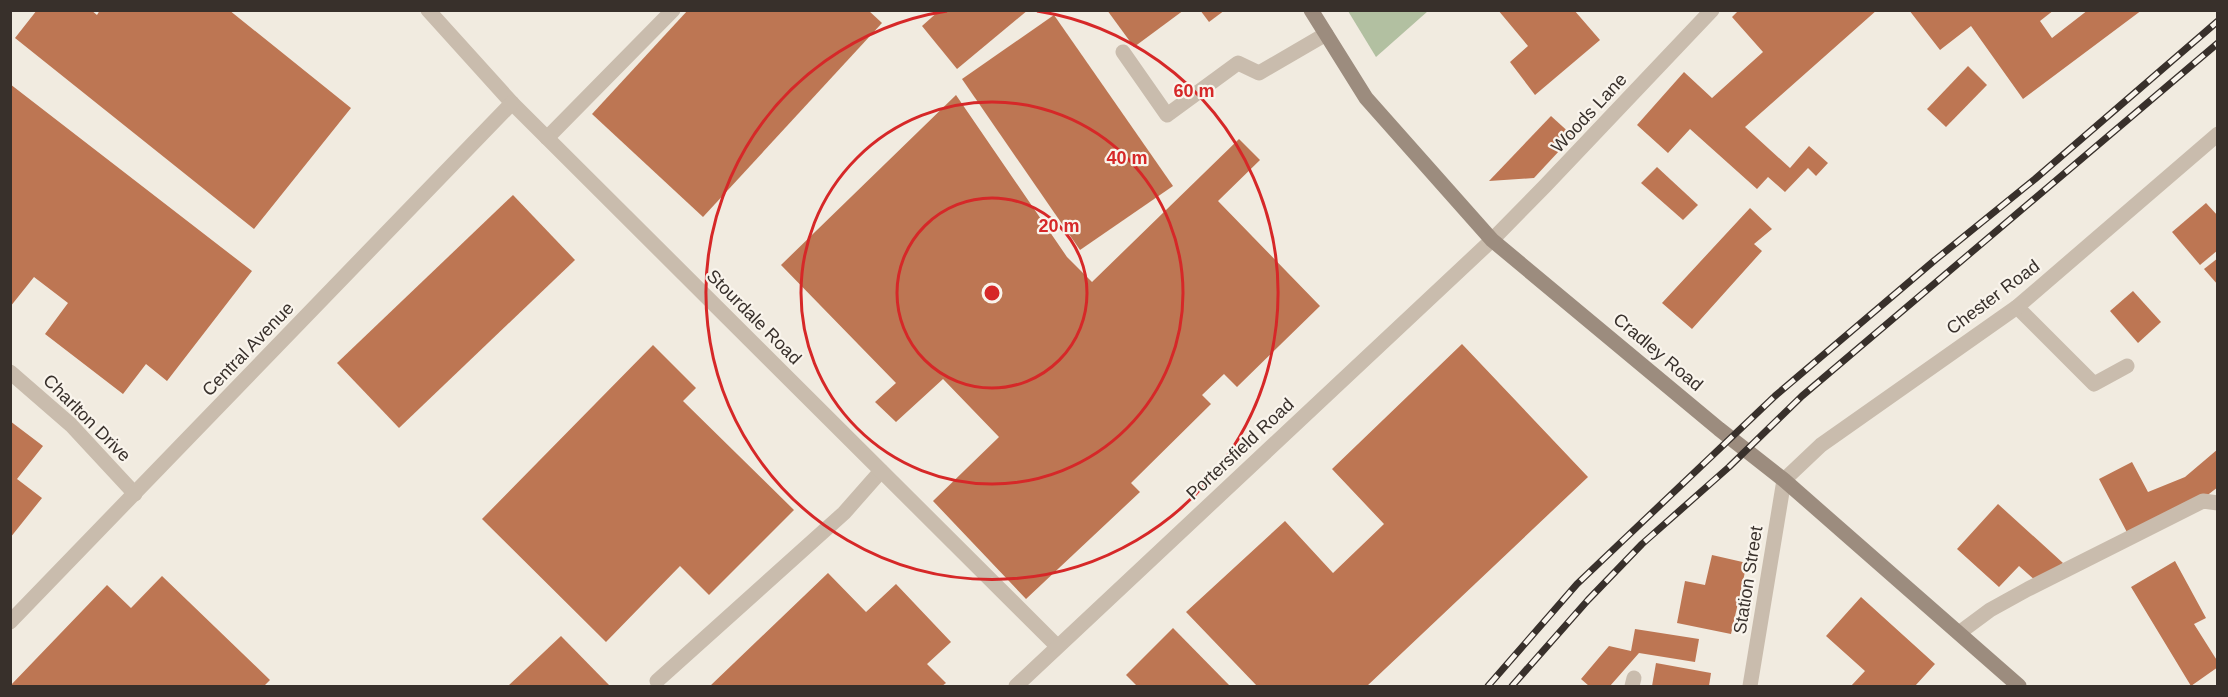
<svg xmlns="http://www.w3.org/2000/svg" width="2228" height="697" font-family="Helvetica,sans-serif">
<rect width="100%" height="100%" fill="#f1ebe0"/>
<!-- green -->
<polygon fill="#b2c0a1" points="1348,11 1428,11 1376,57"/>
<!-- building -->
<g fill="#bd7653">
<polygon points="37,10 91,10 97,15 100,10 229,10 351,108 254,229 15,38"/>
<polygon points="688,10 868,10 882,23 703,217 592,114"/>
<polygon points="940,10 1028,10 957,69 922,26"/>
<polygon points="1107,10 1184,10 1134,47"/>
<polygon points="1200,10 1225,10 1209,22"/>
<polygon points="1498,10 1574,10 1600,40 1535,95 1510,62 1528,46"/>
<polygon points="1739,10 1877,10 1745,127 1790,168 1809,146 1828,163 1816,176 1808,168 1785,192 1768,177 1757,189 1690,129 1668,153 1637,125 1684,72 1712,98 1763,52 1732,17"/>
<polygon points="1909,10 2054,10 2040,21 2052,38 2088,10 2142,10 2023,99 1971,26 1940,50"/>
<polygon points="1054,15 1173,186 1080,250 962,79"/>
<polygon points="1968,66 1987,85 1946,127 1927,109"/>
<polygon points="10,84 252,271 167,381 146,364 123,394 45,334 68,303 34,277 10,307"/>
<polygon points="956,95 1067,257 1092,282 1239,139 1260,160 1218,201 1320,306 1237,387 1224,374 1202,395 1211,404 1131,483 1140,492 1026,599 933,501 999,437 943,379 896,422 875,402 896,383 781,265"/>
<polygon points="1551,116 1573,136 1534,178 1489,181"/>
<polygon points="1657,167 1698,205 1683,220 1641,183"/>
<polygon points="513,195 575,260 399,428 337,363"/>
<polygon points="2206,203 2218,216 2218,250 2200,265 2172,232"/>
<polygon points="1750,208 1772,229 1754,244 1762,251 1692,329 1662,303"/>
<polygon points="2218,258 2218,285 2204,269"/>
<polygon points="2133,291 2161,322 2138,343 2110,311"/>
<polygon points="1462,344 1588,477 1367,686 1257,686 1186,612 1285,521 1333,573 1384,524 1332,469"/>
<polygon points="653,345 696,388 683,401 794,510 709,595 680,566 606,642 482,519"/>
<polygon points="10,421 43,446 17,479 42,498 10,538"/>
<polygon points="2218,449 2218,487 2205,497 2130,538 2099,479 2132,462 2148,492 2185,477"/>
<polygon points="1998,504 2063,563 2037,582 2019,566 1999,587 1957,549"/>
<polygon points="1712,555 1747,563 1731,634 1677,623 1685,581 1705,585"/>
<polygon points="2175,561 2206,618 2194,624 2218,662 2218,667 2191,686 2131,587"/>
<polygon points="828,573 866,612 896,584 951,642 927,664 946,683 942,686 710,686"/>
<polygon points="162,576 270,680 264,686 10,686 107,585 131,608"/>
<polygon points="1861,597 1935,664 1915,686 1851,686 1865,671 1826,636"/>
<polygon points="1173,628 1230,686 1137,686 1126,675"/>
<polygon points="1635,629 1699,639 1695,662 1639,653 1610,686 1589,686 1581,679 1609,646 1631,651"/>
<polygon points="561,636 610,686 508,686"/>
<polygon points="1656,663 1711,673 1709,686 1652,686"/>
</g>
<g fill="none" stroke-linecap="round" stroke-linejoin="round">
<!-- lane -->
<g stroke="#c9bcad" stroke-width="15">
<polyline points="1123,52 1167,115 1238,63 1259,73 1326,34"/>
<polyline points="547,138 673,10"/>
<polyline points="2017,307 2094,384 2127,366"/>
<polyline points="1959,633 1990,610 2028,589 2203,501 2218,503"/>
<polyline points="657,681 844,513 881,471"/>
<polyline points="1632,686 1634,678"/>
</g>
<!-- street -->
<g stroke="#c9bcad" stroke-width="15">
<polyline points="428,10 512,103 1057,646"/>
<polyline points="10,372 71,425 135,494"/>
<polyline points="10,622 512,103"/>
<polyline points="1016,686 1492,240 1545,186 1712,10"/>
<polyline points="1750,686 1784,480 1821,445 2017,307 2218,134"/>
</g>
<!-- secondary -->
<polyline stroke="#9c8c7e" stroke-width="15" points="1311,10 1366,98 1492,240 1719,429 1784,480 2019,686"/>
<defs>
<g id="rail">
<polyline points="1488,686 1577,584 1775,396 1935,260 2035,179 2218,21"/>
<polyline points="1512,686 1588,600 1642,544 1729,467 1802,396 2218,43"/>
</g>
</defs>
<!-- rail casing -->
<use href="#rail" stroke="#38302b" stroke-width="7"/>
<!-- rail -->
<use href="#rail" stroke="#f9f4ec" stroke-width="4.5" stroke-dasharray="14" stroke-linecap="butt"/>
</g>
<!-- distance rings -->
<g fill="none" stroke="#d62828" stroke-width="3">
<circle cx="992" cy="293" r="95"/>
<circle cx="992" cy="293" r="191"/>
<path d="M1037 11A286 286 0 1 1 947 11"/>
</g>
<g text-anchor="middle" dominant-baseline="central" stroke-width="4.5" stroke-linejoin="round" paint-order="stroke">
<!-- street labels -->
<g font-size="18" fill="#38302b" stroke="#f9f4ec">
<text transform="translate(1589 113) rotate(-47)">Woods Lane</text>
<text transform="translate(1993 297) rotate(-37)">Chester Road</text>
<text transform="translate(754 317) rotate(45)">Stourdale Road</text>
<text transform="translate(248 349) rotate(-46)">Central Avenue</text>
<text transform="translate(1658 352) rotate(40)">Cradley Road</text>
<text transform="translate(87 418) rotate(45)">Charlton Drive</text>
<text transform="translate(1240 449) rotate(-43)">Portersfield Road</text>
<text transform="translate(1748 580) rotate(-81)">Station Street</text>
</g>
</g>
<circle cx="992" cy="293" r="9" fill="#d62828" stroke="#f9f4ec" stroke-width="3"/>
<g font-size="18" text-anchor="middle" font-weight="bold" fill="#d62828" stroke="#f9f4ec" stroke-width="4.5" stroke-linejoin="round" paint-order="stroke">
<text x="1194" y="97">60 m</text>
<text x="1127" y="164">40 m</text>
<text x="1059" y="232">20 m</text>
</g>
<!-- border -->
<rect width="2228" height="697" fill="none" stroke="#38302b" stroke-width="24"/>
</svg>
